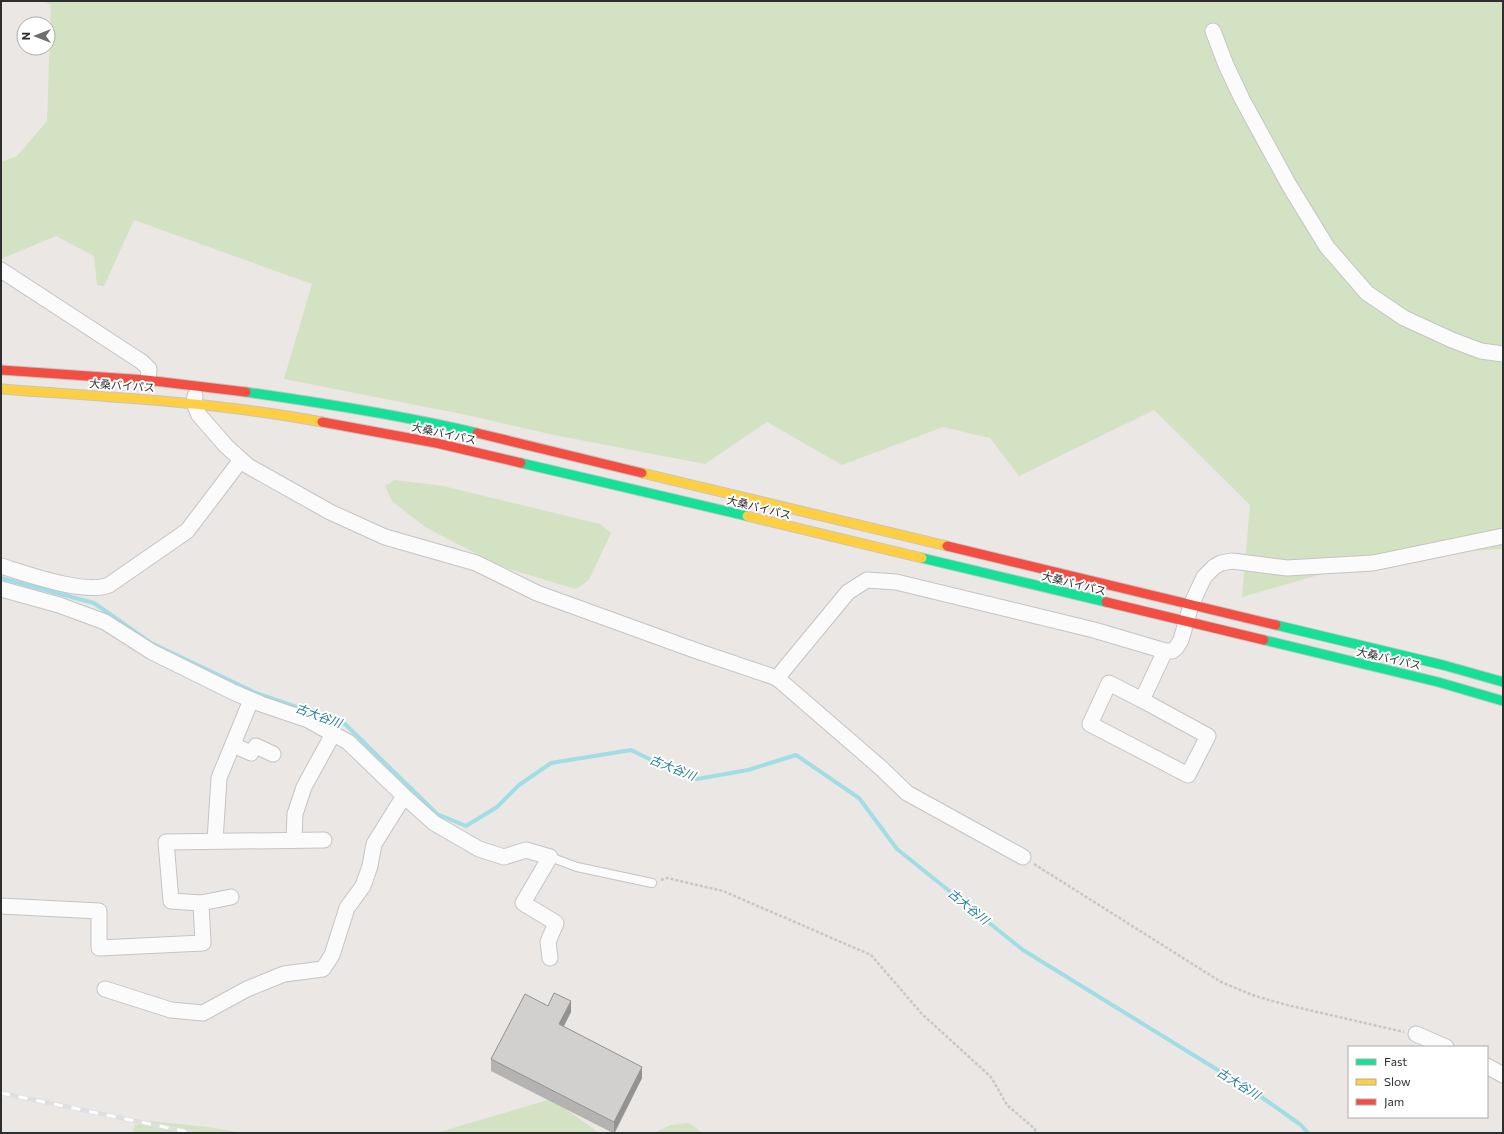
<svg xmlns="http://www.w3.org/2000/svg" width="1504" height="1134" font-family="Commissioner,'Noto Sans JP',sans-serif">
<rect width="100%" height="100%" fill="#eae7e5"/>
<!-- green -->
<g fill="#d3e2c2">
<polygon points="42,1 1503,1 1503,547 1501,549 1469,551 1422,545 1242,597 1250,505 1154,410 1019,476 990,438 943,427 842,465 767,422 705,464 554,435 467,415 284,379 312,284 134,220 104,286 97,285 94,256 56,236 1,259 1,162 17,156 47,121 51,5"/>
<polygon points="394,480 443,486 600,524 611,533 589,580 576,589 502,567 425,527 392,501 385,486"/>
<polygon points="548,1100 563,1107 599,1133 436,1133"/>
<polygon points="150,1121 207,1127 244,1133 133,1133 135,1125"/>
<polygon points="689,1123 703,1133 653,1133 671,1125"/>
</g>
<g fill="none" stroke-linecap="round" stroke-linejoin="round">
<!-- stream -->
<polyline stroke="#a0dde4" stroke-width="4" points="1,578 94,603 151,643 256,693 345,724 437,814 466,826 497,807 519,785 551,763 631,750 670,769 697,779 748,770 796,755 859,798 897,849 1023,950 1260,1096 1301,1125 1308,1133"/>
<defs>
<polyline id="lane" points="550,857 577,867 652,883"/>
<g id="street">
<polyline points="1213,31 1226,65 1242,99 1289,185 1327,247 1367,293 1404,318 1452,340 1481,351 1503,354"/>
<polyline points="1,270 142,362 149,369 148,380"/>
<polyline points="195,396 194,403 199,415 226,446 248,466 330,512 385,537 476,563 537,593 697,651 777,678 881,768 907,793 1023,857"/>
<path d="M1,566c26,8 84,29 108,19l78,-54 54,-71"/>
<polyline points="1,589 59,605 105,622 152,652 233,692 261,704 308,720 348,742 404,796 434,823 479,849 504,857 526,850 550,857 523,903 556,923 548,942 550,958"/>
<polyline points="777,678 848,592 867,580 896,582 1094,630 1165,651 1172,651 1176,648 1181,640 1191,605 1204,577 1214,567 1221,563 1232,561 1287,568 1373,563 1503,536"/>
<polyline points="1142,700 1208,736 1188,775 1090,724 1109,683 1142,700 1165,651"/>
<polyline points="233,745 251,753 256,746 273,754"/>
<polyline points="294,839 295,814 304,787 333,734"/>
<polyline points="215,841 219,778 251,700"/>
<polyline points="231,897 201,903 171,901 166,842 324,840"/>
<polyline points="1,906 99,911 99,948 203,943 201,903"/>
<polyline points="105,989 171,1010 203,1013 247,989 284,974 323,969 332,955 347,908 363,886 370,866 374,844 404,796"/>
<polyline points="1416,1034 1446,1047"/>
<polyline points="1487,1066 1503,1075"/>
</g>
<g id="fast">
<path d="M246,392c77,11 155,23 231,41"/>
<polyline points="521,463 747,516"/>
<polyline points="922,558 1106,602"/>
<polyline points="1276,625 1443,665 1503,682"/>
<polyline points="1264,640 1438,682 1503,701"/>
</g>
<g id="slow">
<path d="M1,389c107,8 215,13 321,33"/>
<polyline points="642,473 947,546"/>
<polyline points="747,516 922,558"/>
</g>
<g id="jam">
<polyline points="1,370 146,380 246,392"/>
<polyline points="322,422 436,443 521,463"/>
<polyline points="477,433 642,473"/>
<polyline points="947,546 1276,625"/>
<polyline points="1106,602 1264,640"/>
</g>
</defs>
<!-- lane casing -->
<use href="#lane" stroke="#c5c4c5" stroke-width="10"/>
<!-- street casing -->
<use href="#street" stroke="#c5c4c5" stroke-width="17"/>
<!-- fast casing -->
<use href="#fast" stroke="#c6c4c4" stroke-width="11"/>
<!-- slow casing -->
<use href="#slow" stroke="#c6c4c4" stroke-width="11"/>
<!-- jam casing -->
<use href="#jam" stroke="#c6c4c4" stroke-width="11"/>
<!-- path -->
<g stroke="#c7c7c7" stroke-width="2.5" stroke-dasharray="3 2" stroke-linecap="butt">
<polyline points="1034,864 1221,982 1255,996 1287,1005 1404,1032"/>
<polyline points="661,880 667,878 723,891 871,955 922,1014 991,1077 1007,1105 1035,1129 1035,1133"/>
</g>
<!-- lane -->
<use href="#lane" stroke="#fcfbfb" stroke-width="8"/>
<!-- street -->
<use href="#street" stroke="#fcfbfb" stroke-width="15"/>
<!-- fast -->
<use href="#fast" stroke="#16e098" stroke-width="9"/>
<!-- slow -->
<use href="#slow" stroke="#ffcf43" stroke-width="9"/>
<!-- jam -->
<use href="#jam" stroke="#f24e42" stroke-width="9"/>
<defs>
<polyline id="rail" points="1,1093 193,1133"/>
</defs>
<!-- rail casing -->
<use href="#rail" stroke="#dfdfe1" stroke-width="4.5"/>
<!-- rail -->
<use href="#rail" stroke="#fff" stroke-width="3" stroke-dasharray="9" stroke-linecap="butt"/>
</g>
<!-- wall -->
<polygon fill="#b5b3b1" points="548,1006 571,1012 563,1027 642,1078 615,1133 613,1133 491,1071 491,1059"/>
<!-- shaded-wall -->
<g fill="#939290">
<polygon points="571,1001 571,1012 559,1036 559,1024"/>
<polygon points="642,1067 642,1078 614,1133 614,1122"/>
</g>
<!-- building -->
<polygon fill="#d2d0ce" stroke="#939290" points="554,993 571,1001 559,1024 642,1067 614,1122 491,1059 525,994 548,1006"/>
<g text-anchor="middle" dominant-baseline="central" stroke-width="4" stroke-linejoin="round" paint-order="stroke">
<!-- street labels -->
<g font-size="11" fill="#2e2e2e" stroke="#fff">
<text transform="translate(122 385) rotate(4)">大桑バイパス</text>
<text transform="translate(444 433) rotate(12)">大桑バイパス</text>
<text transform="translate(759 507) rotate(14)">大桑バイパス</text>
<text transform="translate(1074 583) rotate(14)">大桑バイパス</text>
<text transform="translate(1389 658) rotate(13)">大桑バイパス</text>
</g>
<!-- water labels -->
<g font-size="12" font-style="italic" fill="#1c7d93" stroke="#fff">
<text transform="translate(319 715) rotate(20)">古大谷川</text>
<text transform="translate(673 767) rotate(22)">古大谷川</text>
<text transform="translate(969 906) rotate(39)">古大谷川</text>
<text transform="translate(1239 1083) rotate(32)">古大谷川</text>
</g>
</g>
<!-- border -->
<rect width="1504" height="1134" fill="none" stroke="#2e2e2e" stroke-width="4"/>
<!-- legend -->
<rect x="1348" y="1046" width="140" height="72" fill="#ffffff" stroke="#ababab"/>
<rect x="1356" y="1059" width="20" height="6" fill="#16e098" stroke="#ababab"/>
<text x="1384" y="1066" font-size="12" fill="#2e2e2e">Fast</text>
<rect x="1356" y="1079" width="20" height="6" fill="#ffcf43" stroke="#ababab"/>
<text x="1384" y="1086" font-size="12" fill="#2e2e2e">Slow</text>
<rect x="1356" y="1099" width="20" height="6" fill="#f24e42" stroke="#ababab"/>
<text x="1384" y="1106" font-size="12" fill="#2e2e2e">Jam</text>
<!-- north arrow -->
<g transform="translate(36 36) rotate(270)"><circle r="19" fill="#ffffff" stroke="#ababab"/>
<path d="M0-3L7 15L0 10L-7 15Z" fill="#706f6e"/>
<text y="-6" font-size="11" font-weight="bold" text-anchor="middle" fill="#2e2e2e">N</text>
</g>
</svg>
